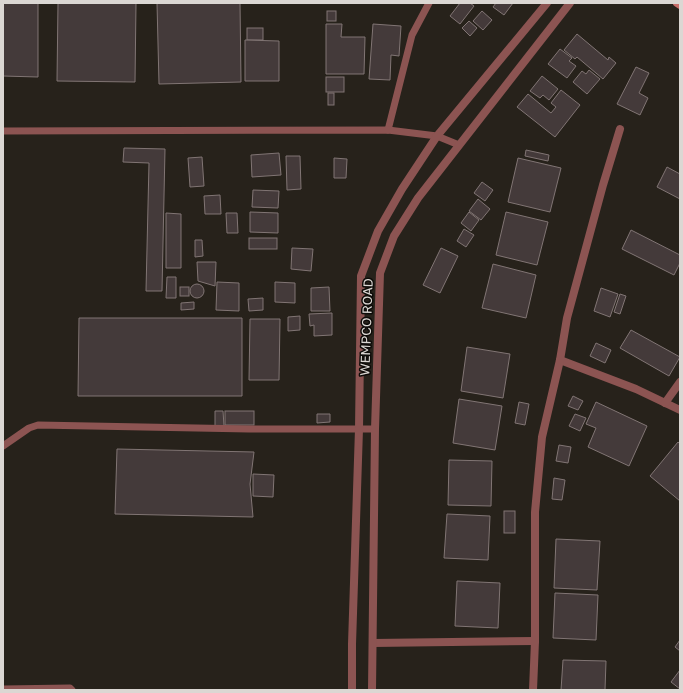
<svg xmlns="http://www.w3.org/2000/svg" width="683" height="693" font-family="'Golos Text',sans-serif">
<rect width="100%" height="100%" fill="#27221b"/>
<!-- building -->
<g fill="#443a3a" stroke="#817574">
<polygon points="3,3 38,3 38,77 3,76"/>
<polygon points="58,3 136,3 135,82 57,81"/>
<polygon points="157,3 240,3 241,82 159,84"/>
<polygon points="460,3 470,3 474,6 460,24 450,16"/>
<polygon points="496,3 513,3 504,15 493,7"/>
<rect x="327" y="11" width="9" height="10"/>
<polygon points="482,11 492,20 483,30 473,21"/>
<polygon points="469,21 477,28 470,36 462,28"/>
<polygon points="326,24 342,24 341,37 365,37 364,74 326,74"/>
<polygon points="373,24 401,26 399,56 391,55 390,80 369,79"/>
<rect x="247" y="28" width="16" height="12"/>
<polygon points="577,34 608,60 609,57 616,63 603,79 577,57 575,59 564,50"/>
<polygon points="245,40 279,41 279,81 245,81"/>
<polygon points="560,49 572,58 569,61 576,66 567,78 548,64"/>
<polygon points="636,67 649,73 639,93 648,98 640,115 617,104"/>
<polygon points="589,70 600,79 587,94 573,82 582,71 586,74"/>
<polygon points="542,76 558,89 549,100 543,95 540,98 530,91"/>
<rect x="326" y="77" width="18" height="15"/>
<polygon points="561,90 580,105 555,137 517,107 528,94 551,113 556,107 551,103"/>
<rect x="328" y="93" width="6" height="12"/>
<polygon points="124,148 165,149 162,291 146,291 149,163 123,162"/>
<polygon points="526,150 549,155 548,161 525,156"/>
<polygon points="279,153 281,175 252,177 251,155"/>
<polygon points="286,156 300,156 301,189 287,190"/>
<polygon points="202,157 204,186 190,187 188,158"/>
<polygon points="334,158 347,159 346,178 334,178"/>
<polygon points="518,158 561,168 550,212 508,202"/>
<polygon points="667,167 680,174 680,199 657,187"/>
<polygon points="482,182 493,190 485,201 474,193"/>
<polygon points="253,190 279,191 278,208 252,207"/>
<polygon points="220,195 221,214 205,214 204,196"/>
<polygon points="478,199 490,209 481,220 469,211"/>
<polygon points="250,212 278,213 278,233 250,232"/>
<polygon points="469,212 479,220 471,231 461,223"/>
<polygon points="506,212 548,222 537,265 496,255"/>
<polygon points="166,213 181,214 181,268 166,268"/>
<polygon points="226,213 237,213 238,233 227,233"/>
<polygon points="464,229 474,235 466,247 457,241"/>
<polygon points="631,230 680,255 680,263 674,275 622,249"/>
<rect x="249" y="238" width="28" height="11"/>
<polygon points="195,240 202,240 203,256 195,257"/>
<polygon points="292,248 313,249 311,271 291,269"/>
<polygon points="441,248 458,256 440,293 423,285"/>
<polygon points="197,262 216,262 215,286 198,281"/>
<polygon points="493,264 536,275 526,318 482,308"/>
<polygon points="167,277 176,277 176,298 166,298"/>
<polygon points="217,282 239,283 239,311 216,310"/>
<polygon points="275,282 295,283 295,303 275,302"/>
<circle cx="197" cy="291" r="7"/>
<rect x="180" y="287" width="9" height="9"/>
<polygon points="329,287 330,311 311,311 311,288"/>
<polygon points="601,288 618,294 610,317 594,311"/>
<polygon points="620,294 626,296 620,314 614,312"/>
<polygon points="263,298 263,310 249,311 248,299"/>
<polygon points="194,302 194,309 181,310 181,303"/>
<polygon points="332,313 332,335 314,336 314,325 310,326 309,314"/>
<polygon points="300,316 300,330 288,331 288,317"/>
<polygon points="79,318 242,318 242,396 78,396"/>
<polygon points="250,319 280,319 279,380 249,380"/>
<polygon points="631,330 680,357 669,376 620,348"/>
<polygon points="596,343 611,350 605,363 590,356"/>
<polygon points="467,347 510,354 503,398 461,391"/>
<polygon points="573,396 583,401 578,410 568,406"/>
<polygon points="459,399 502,406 495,450 453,443"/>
<polygon points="519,402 529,404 525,425 515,423"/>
<polygon points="596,402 647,426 629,466 588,447 596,428 586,424"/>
<polygon points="215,411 223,411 224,426 215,426"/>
<rect x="225" y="411" width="29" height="14"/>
<polygon points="317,414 330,414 330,422 317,423"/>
<polygon points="575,414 586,418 580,431 569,426"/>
<polygon points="678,442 680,444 680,501 650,476"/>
<polygon points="559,445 571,447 568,463 556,461"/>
<polygon points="117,449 254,452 250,484 253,517 115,514"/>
<polygon points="449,460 492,461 491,506 448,505"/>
<polygon points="253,474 274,475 273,497 253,496"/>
<polygon points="554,478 565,480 562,500 552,499"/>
<rect x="504" y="511" width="11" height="22"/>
<polygon points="447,514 490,516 488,560 444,558"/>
<polygon points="556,539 600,541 597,590 554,588"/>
<polygon points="457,581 500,583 498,628 455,626"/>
<polygon points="555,593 598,595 596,640 553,638"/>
<polygon points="680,640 680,651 675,647"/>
<polygon points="563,660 606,661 605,690 561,690"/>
<polygon points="680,670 680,689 671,682"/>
</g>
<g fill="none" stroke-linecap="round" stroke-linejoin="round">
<!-- service -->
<g stroke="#8c5452" stroke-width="7">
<polyline points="388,130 412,35 429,3"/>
<polyline points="3,131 388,130 437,136 459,145"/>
<polyline points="3,446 29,428 38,425 249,429 375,429"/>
<polyline points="3,689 70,688 72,690"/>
</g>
<!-- minor -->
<g stroke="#8c5452" stroke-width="8">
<polyline points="560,360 636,389 680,410"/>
<polyline points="665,403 680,382"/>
<polyline points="373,643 535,641"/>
<polyline points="533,690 535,641 535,512 542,437 560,360 567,318 603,185 620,129"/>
</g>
<!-- tertiary -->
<g stroke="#8c5452" stroke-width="8">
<polyline points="352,690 352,644 359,429 361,276 378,231 402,189 437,136 547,3"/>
<polyline points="372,690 375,429 380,273 394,236 418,198 570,3"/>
</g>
<!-- secondary -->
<polyline stroke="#c86f6b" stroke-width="8" points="677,3 680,5"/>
</g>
<g text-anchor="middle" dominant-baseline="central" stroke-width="3" stroke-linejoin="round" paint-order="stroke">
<!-- street labels -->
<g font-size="13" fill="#dbd7d3" stroke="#0e0c09">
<text transform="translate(366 327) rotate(-88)">WEMPCO ROAD</text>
</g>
</g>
<!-- border -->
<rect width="683" height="693" fill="none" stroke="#dbd7d3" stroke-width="8"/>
</svg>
